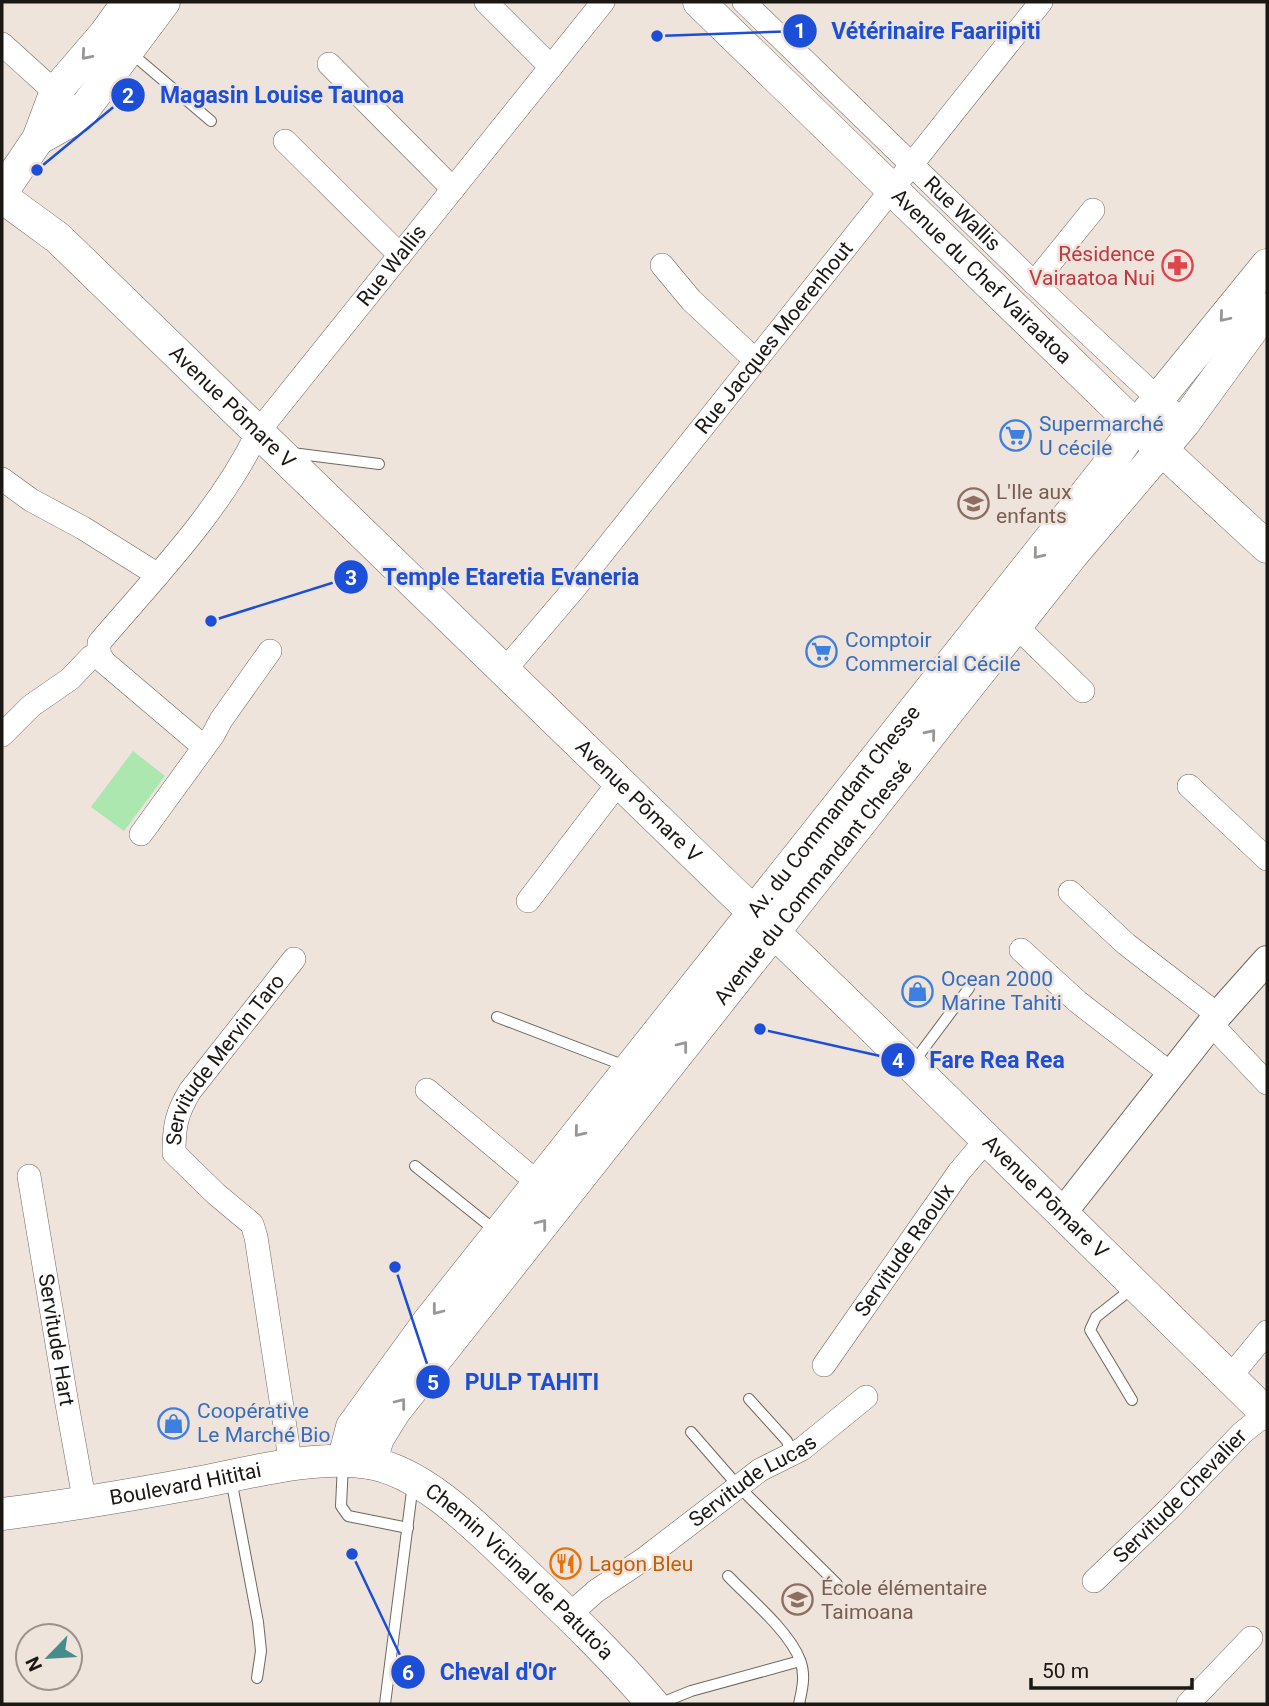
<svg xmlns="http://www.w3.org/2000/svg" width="1269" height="1706" font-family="Roboto,sans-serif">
<rect width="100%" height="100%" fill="#eee4db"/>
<!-- green -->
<polygon fill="#abe7ae" points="133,751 165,776 124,831 91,807"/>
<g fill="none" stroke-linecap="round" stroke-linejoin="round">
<defs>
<g id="service">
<polyline points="131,53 211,121"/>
<polyline points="292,453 379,464"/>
<polyline points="497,1017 628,1067"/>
<polyline points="913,1063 969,988"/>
<polyline points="415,1166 496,1231"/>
<polyline points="749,1399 787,1441 791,1454"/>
<polyline points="1132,1400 1090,1330 1096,1317 1134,1287"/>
<polyline points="691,1432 739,1487 837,1584"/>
<polyline points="343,1464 341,1506 348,1516 408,1528"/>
<polyline points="231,1479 258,1622 261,1651 257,1678"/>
<path d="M728,1576c22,23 61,55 72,84 6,15 2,30 -1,44"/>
<polyline points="385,1704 413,1483"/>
<polyline points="659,1704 691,1691 800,1661"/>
</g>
<g id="minor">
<polyline points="486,2 551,67"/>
<path id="s1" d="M744,2l290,281 150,140"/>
<polyline points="2,44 65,101"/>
<polyline points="329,64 453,189"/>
<polyline points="285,141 400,255"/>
<polyline points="662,265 691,300 755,360"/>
<polyline points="1034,283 1093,210"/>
<polyline points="2,479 31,500 83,528 158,575"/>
<polyline points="1016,626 1083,691"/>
<path id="s2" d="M504,671l69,-81 468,-588"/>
<polyline points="2,735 31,706 70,679 91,657 99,653"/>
<path id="s3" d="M204,747l-100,-85 -5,-9v-10c57,-67 120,-131 159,-211l345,-430"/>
<polyline points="1189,786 1267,859"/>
<polyline points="141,834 213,735 221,720 270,651"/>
<polyline points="1070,892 1126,944 1218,1015"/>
<polyline points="528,901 619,782"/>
<polyline points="1021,950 1078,1002 1171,1074"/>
<polyline points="1211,1024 1267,1083"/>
<polyline points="427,1090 538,1183"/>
<path id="s4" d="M29,1176l38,228 18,100"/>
<path id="s5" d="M824,1365l135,-193 28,-33"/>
<polyline points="1230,1377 1267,1332"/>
<path id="s6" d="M291,1466l-35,-229 -4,-13 -36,-30 -42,-41c0,-26 2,-39 16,-62l104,-132"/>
<path id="s7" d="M1094,1581l76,-73 72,-75 25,-20"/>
<path id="s8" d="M569,1615l27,-24 48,-32 116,-89 42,-21 64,-52"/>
<polyline points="1188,1704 1251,1638"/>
</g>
<polyline id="tertiary" points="1063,1212 1218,1015 1267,960"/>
<g id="secondary">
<path id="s9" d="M699,2l437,424 131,121"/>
<polyline points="38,139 79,116 164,2"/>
<polyline points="2,192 38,139 56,91 105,34 128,2"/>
<path id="s10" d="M2,197l56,41 817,792 392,384"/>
<path id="s11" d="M343,1461l9,-34 77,-106 675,-850 32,-45 131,-161"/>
<path id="s12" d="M370,1463l8,-25 16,-26 678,-857 112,-132 83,-114"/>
<path id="s13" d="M2,1514c65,-8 129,-19 194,-31 53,-10 119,-29 173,-20 57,9 113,70 154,108 45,43 90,86 130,133"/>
</g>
</defs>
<!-- service casing -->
<use href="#service" stroke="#6f675e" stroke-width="12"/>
<!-- minor casing -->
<use href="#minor" stroke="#6f675e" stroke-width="24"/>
<!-- tertiary casing -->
<use href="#tertiary" stroke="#6f675e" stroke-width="30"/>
<!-- secondary casing -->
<use href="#secondary" stroke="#6f675e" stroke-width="33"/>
<!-- service -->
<use href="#service" stroke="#fff" stroke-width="10"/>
<!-- minor -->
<use href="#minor" stroke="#fff" stroke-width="23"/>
<!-- tertiary -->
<use href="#tertiary" stroke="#fff" stroke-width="28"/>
<!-- secondary -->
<use href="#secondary" stroke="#fff" stroke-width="32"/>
</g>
<!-- one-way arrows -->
<defs><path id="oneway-chevron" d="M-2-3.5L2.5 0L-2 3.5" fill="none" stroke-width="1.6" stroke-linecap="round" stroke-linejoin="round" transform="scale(1.75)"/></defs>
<g stroke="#989795">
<use href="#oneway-chevron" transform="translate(86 55) rotate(131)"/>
<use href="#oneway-chevron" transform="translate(1224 317) rotate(130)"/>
<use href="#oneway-chevron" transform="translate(1038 554) rotate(129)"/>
<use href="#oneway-chevron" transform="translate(931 734) rotate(-51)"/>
<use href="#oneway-chevron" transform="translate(683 1046) rotate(-52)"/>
<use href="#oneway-chevron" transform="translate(579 1132) rotate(129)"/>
<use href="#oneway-chevron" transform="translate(542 1224) rotate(-52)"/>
<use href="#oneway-chevron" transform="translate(437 1310) rotate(128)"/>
<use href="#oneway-chevron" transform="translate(401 1403) rotate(-52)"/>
</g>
<!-- icons -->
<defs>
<symbol id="pharmacy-ring" viewBox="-11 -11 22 22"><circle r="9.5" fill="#eee4db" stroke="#e0444e" stroke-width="1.5"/><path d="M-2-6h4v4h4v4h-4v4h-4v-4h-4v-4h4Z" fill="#e0444e"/></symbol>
<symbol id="supermarket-ring" viewBox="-11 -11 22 22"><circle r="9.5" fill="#eee4db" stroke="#3f7fe0" stroke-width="1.5"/><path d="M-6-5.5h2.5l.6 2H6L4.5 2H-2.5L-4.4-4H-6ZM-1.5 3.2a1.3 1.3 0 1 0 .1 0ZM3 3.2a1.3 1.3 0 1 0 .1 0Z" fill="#3f7fe0"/></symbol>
<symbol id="school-ring" viewBox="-11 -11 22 22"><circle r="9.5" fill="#eee4db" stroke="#8d6e63" stroke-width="1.5"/><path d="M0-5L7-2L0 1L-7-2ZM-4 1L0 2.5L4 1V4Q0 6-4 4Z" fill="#8d6e63"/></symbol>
<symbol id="shop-ring" viewBox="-11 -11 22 22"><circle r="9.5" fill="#eee4db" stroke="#3f7fe0" stroke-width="1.5"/><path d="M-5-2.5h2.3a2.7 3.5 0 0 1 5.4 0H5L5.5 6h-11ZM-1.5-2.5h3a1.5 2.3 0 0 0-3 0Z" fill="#3f7fe0"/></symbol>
<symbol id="restaurant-ring" viewBox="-11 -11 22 22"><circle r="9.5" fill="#eee4db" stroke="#e8710a" stroke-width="1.5"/><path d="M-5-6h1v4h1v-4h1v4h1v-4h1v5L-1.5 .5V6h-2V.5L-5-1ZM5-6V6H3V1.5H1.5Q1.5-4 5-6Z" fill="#e8710a"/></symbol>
</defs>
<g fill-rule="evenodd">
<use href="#pharmacy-ring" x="1160" y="248" width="35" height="35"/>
<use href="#supermarket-ring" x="998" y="418" width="35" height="35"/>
<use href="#school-ring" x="956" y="486" width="35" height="35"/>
<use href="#supermarket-ring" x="804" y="634" width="35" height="35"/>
<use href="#shop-ring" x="900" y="974" width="35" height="35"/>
<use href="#shop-ring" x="156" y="1406" width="35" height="35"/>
<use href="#restaurant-ring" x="548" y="1546" width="35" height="35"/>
<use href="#school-ring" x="780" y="1582" width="35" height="35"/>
</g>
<g text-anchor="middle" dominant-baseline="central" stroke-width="5" stroke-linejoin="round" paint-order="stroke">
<!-- street labels -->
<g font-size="21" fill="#1b1814" stroke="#eee4db">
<text stroke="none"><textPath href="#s1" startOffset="304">Rue Wallis</textPath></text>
<text stroke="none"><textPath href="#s3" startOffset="630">Rue Wallis</textPath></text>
<text stroke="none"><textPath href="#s9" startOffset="394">Avenue du Chef Vairaatoa</textPath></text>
<text stroke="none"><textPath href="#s2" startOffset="429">Rue Jacques Moerenhout</textPath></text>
<text stroke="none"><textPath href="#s10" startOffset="312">Avenue Pōmare V</textPath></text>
<text stroke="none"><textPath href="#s10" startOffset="878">Avenue Pōmare V</textPath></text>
<text stroke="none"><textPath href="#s11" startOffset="817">Av. du Commandant Chesse</textPath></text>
<text stroke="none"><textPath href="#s12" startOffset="732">Avenue du Commandant Chessé</textPath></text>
<text stroke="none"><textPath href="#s6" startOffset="460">Servitude Mervin Taro</textPath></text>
<text stroke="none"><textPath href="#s10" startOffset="1446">Avenue Pōmare V</textPath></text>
<text stroke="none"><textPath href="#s5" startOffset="140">Servitude Raoulx</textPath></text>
<text stroke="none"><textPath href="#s4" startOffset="166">Servitude Hart</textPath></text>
<text stroke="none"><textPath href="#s8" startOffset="228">Servitude Lucas</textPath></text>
<text stroke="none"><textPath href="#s13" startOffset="186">Boulevard Hititai</textPath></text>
<text stroke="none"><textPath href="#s7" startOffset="121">Servitude Chevalier</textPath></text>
<text stroke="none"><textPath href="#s13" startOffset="560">Chemin Vicinal de Patuto'a</textPath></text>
</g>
<!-- health labels -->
<g font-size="21" fill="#be3a42" stroke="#eee4db" text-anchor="end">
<text x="1155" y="254">Résidence<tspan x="1155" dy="24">Vairaatoa Nui</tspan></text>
</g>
<!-- shop labels -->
<g font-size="21" fill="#366cbe" stroke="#eee4db" text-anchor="start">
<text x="1039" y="424">Supermarché<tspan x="1039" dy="24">U cécile</tspan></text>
<text x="845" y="640">Comptoir<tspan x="845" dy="24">Commercial Cécile</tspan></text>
<text x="941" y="979">Ocean 2000<tspan x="941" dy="24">Marine Tahiti</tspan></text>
<text x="197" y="1411">Coopérative<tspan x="197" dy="24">Le Marché Bio</tspan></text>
</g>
<!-- education labels -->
<g font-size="21" fill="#785e54" stroke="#eee4db" text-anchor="start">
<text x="996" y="492">L'Ile aux<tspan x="996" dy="24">enfants</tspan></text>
<text x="821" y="1588">École élémentaire<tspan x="821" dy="24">Taimoana</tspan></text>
</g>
<!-- food labels -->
<g font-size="21" fill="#c56008" stroke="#eee4db" text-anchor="start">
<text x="589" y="1564">Lagon Bleu</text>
</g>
</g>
<!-- callouts -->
<path fill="none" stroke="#1d4ed8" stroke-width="2.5" d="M657 36L800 31M37 170L128 95M211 621L351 577M760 1029L898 1060M395 1267L433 1382M352 1554L408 1672"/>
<g fill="#1d4ed8" stroke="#eee4db" stroke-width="2.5">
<circle cx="657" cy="36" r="7"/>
<circle cx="37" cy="170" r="7"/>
<circle cx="211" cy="621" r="7"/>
<circle cx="760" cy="1029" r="7"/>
<circle cx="395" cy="1267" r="7"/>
<circle cx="352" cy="1554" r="7"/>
<circle cx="800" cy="31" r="18"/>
<circle cx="128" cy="95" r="18"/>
<circle cx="351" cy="577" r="18"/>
<circle cx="898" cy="1060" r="18"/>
<circle cx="433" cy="1382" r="18"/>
<circle cx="408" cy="1672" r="18"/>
</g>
<g font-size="21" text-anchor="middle" font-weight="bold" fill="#fff">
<text x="800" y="38">1</text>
<text x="128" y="103">2</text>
<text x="351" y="585">3</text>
<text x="898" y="1068">4</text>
<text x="433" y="1390">5</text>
<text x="408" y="1680">6</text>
</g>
<g font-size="23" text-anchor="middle" font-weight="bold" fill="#1d4ed8" stroke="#eee4db" stroke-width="5" stroke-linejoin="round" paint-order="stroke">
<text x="936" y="39">Vétérinaire Faariipiti</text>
<text x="282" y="103">Magasin Louise Taunoa</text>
<text x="511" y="585">Temple Etaretia Evaneria</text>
<text x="997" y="1068">Fare Rea Rea</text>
<text x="532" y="1390">PULP TAHITI</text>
<text x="498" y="1680">Cheval d'Or</text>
</g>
<!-- border -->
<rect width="1269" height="1706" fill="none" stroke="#1b1814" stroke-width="7"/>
<!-- north arrow -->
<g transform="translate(49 1657) rotate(245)"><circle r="33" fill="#eee4db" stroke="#9a928b" stroke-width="2"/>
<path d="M0-5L12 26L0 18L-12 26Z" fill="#458d8d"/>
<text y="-10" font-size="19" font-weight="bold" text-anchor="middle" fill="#1b1814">N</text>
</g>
<!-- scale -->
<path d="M1031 1678v10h161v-10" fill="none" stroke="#1b1814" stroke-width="3.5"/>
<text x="1042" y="1678" font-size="21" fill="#1b1814" stroke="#eee4db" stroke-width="5" paint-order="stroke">50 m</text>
</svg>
